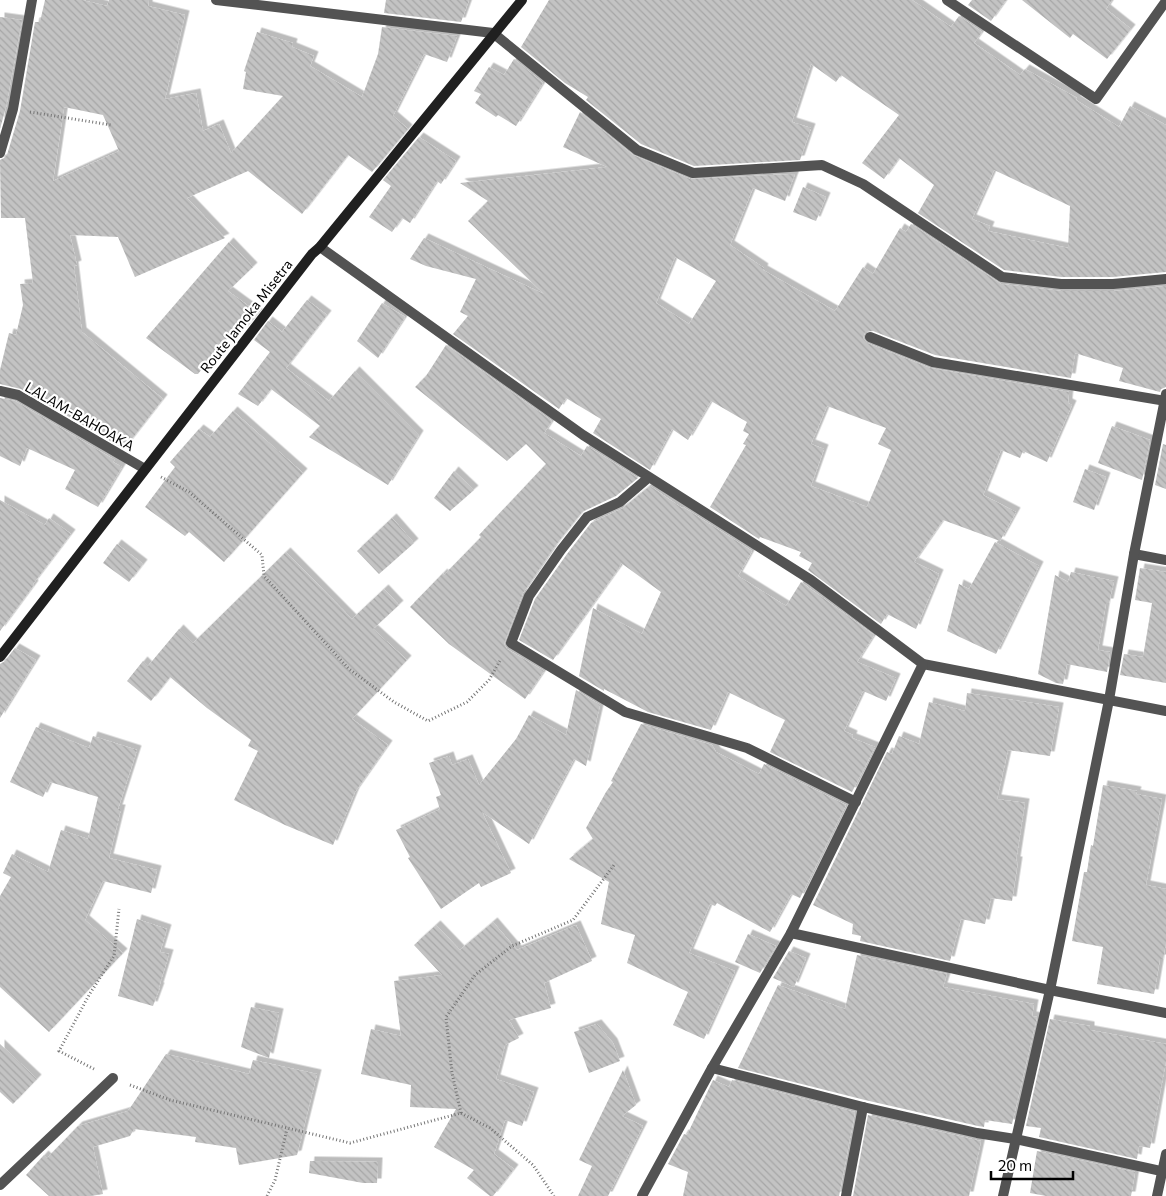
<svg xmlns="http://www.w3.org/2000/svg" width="1166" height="1196" font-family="Commissioner,sans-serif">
<defs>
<pattern id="building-back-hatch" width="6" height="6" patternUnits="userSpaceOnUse" patternTransform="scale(1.25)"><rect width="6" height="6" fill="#c3c3c3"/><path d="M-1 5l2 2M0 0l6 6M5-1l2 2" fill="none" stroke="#a6a6a6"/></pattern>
<filter id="shadow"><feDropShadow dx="4.5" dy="-4.5" stdDeviation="0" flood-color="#0004"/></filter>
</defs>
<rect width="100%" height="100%" fill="#fff"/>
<!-- building -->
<g fill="url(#building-back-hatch)" fill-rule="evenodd" filter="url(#shadow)">
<path d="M45,0h37l25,6 2,-6h40l-1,6 37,9 -20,84 31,-6 7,38 16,-7 12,29 52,-57 -40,-7 3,-17 -2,-1 13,-39 36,11 -1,4 22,9 -4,10 52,31 16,-43 4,-27 75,9 -10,26 -23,-8 -31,62 15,13 -36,43 -24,-17 -46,59 -54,-43 -61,27 38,40 -90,39 -17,-40 -48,-2 7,30 -3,1 8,66 81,67 -39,50 -103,-60 -21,-5v-14l9,-37 7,2 7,-30 -3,-21 13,-1 -8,-65h-24l-1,-58 4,-2 3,-3 13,-44 15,-89h5zM64,107l39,8 16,36 -66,30z"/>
<polygon points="386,0 469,0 461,22 384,13"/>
<path d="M549,0h363l39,27 8,-11 23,16 -8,11 46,32 5,-6 52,29 -1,2 43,27 11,-21 36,19v147l-53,5h-52l-57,-7 -86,-57 16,-28 -35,-27 -15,21 -22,-16 37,-48 -58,-40 -5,7 -25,-18 -19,58 19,6 -11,32 -106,6 -53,-22 -55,-44 2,-3 -23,-14 -44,-36zM994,170l76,36 -2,42 -80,-17 2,-5 -18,-7z"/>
<polygon points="972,0 1006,0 991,21 968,5"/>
<polygon points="1022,0 1112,0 1106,9 1131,29 1107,59 1073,34 1070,38"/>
<polygon points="0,17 22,20 6,107 0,129"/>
<polygon points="514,59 543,83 516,126 498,115 496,117 475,103 481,94 474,91 489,67 504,75"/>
<path d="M580,112l53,43 57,24 105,-5 -10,27 -32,-13 -23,57 34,23 -1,2 72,41 28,-44 10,7 27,-46 6,4 5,-8 90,60 60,7h53l52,-5v101l-5,2 -1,3 -41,-11 4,-13 -48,-15 -4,25 -136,-23 -62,-24 -8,1 -2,6 4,5 63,25 139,24 -1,11 4,2 -25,57 -24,-11 -3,7 -19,-8 -18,45 33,17 -16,29 -57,-21 -29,42 25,12 -23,55 -29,-15 -6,10 -73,-54 4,-7 -13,-7 2,-4 -41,-15 -1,2 -49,-32 36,-62 -3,-1 6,-10 -6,-3 4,-9 -36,-21 -23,39 -16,-11 -22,41 -57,-37 8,-14 -35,-21 -7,11 -106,-75 15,-18 -8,-4 16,-33 -50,-13 -16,-7 14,-21 120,56 -76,-73 20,-20 -28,-18 147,-16 -44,-20zM675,257l41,24 -27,43 -33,-21zM827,406l59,22 -8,16 13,6 -24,57 -56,-21 13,-37 -13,-5z"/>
<polygon points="419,137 456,161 441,184 437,181 410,223 402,218 392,232 369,217 391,186 383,180"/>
<polygon points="803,187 826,197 816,221 793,212"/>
<polygon points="229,242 253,267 228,291 258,313 243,331 236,326 198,374 195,374 146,338"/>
<polygon points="307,300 327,315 286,368 329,401 355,371 419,435 388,485 309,437 320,426 271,389 258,406 238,394 270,352 254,340 268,321 282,332"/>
<polygon points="382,303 405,317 378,358 357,341"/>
<polygon points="446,345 552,421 544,433 581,456 587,446 638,478 616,496 582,512 555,546 523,593 504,644 507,649 544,671 525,699 449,644 410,607 443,573 444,575 481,537 479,535 546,464 526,444 507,461 415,387 426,376"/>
<polygon points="0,398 15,401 115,460 113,462 122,467 98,507 65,489 75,470 27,448 20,466 0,456"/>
<polygon points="233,411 303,473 224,562 189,532 185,536 145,507 175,467 170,462 199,429 210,437"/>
<polygon points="1112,426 1150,440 1142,480 1098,463"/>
<polygon points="1163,444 1166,445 1166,489 1155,485"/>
<polygon points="1085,469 1106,477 1094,510 1073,502"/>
<polygon points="454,471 474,490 450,511 434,498"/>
<polygon points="650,486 682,508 683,507 752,551 738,576 786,606 801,582 874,635 857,662 896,678 886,701 863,691 844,731 853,735 852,738 875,747 852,792 770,752 785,720 728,692 711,730 648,712 604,689 604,691 579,676 593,608 642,634 661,592 621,563 619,568 553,660 519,640 535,599 567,554 591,523 623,508"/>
<polygon points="0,500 45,525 49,518 71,534 33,584 34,585 0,631"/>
<polygon points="392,518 414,543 379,574 357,551"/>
<polygon points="995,542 1039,566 996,654 947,631 959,584 969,589"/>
<polygon points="117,544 143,564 129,582 103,563"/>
<polygon points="286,552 352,619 384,589 399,605 373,629 407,660 352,719 388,745 355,792 333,845 285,825 234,800 258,751 248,746 251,740 207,708 170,677 151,701 127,681 143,661 148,666 179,629 193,643"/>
<polygon points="1140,568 1166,572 1166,683 1120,675 1124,654 1143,657 1152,603 1135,600"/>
<polygon points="1071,572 1114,581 1109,603 1106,603 1098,650 1110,652 1107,672 1067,664 1063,684 1056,683 1038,674 1055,575 1068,582"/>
<polygon points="15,648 36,660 0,718 0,664 5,661"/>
<polygon points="576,690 600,705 586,766 574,759 529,844 482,812 511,873 481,887 479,883 441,909 408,858 410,857 396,830 440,809 436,797 441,795 429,763 449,756 452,765 468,759 479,785 516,739 529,715 566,735"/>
<polygon points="967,693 1059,707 1050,756 1008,750 997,799 1025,803 1016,861 1018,861 1012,901 991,898 985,924 961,919 950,961 860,941 861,936 852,934 853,924 813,905 887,752 892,754 899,736 919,744 929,702 965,711"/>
<polygon points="641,724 712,745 716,752 759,774 764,764 846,805 800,898 791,894 770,932 717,903 715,906 710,904 689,953 735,971 704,1039 673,1025 688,992 627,963 635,935 601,924 609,882 569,859 593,839 586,828 606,792 613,782 611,781"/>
<polygon points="36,727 89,748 93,736 137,750 118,809 121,809 109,858 157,870 151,893 103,881 85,920 123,953 49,1032 0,987 0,896 11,877 3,873 12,854 48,872 61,830 88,839 98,797 50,782 43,797 10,782"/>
<polygon points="1103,785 1137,791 1136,794 1162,799 1146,885 1166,889 1166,943 1163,959 1160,959 1154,994 1097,984 1103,947 1072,941 1084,872 1087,872 1091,845 1093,846"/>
<polygon points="137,919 167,929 160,952 169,954 159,987 160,987 153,1006 118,996"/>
<polygon points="493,922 517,950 576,925 592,961 544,983 551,1008 509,1020 519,1038 505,1045 496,1079 534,1092 522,1126 505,1120 494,1154 514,1169 493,1196 490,1196 467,1178 474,1170 434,1147 456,1109 410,1107 411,1085 361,1074 371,1029 401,1036 394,981 442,975 414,945 436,925 460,950"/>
<polygon points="748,934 776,946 760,973 735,962"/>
<polygon points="789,951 806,958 794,987 773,978"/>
<polygon points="857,955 947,974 943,987 1034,1004 1032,1016 1037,1017 1012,1124 985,1120 984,1127 978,1126 865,1100 738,1068 778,985 845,1009"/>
<polygon points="251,1007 279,1013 269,1058 241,1047"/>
<polygon points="1050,1019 1090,1026 1090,1030 1166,1044 1166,1061 1150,1148 1139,1146 1137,1159 1039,1137 1041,1128 1026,1126"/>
<polygon points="597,1024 613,1043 620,1061 589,1073 574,1032"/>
<polygon points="0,1044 37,1079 13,1104 0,1092"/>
<polygon points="166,1054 249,1074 253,1060 317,1074 297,1155 239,1165 236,1148 195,1142 196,1137 134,1129 130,1136 93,1147 103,1194 91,1196 49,1196 26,1175 44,1155 47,1158 78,1126 128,1111"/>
<polygon points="623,1070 636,1105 622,1116 643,1126 608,1196 578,1196 592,1166 579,1160"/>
<polygon points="713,1080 729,1087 732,1080 855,1112 839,1196 683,1196 688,1172 668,1164 684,1134 687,1135"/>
<polygon points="868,1115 981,1141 969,1196 853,1196"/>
<polygon points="1037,1151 1135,1172 1131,1196 1046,1196 1030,1193"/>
<polygon points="310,1161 378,1162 377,1183 363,1183 309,1173"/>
</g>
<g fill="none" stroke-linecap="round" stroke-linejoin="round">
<!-- path -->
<g stroke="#757575" stroke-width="3" stroke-dasharray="1 2.5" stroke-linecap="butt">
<polyline points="30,112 111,125"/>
<polyline points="161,477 189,492 262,555 264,576 349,669 394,702 428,721 467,702 489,680 501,659"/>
<polyline points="94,1069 59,1051 89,995 114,956 119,909"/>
<polyline points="130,1085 170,1100 350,1143 461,1113 490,1128 533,1165 554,1196"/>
<polyline points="461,1113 452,1073 446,1017 475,975 512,946 573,920 614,865"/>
<polyline points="267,1196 275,1180 287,1129"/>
</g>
<!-- lane -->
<polyline stroke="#535353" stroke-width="10" points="0,391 18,395 145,469"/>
<!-- street -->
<g stroke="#535353" stroke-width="10">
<polyline points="216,0 493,33 637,150 693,173 822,165 863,184 1002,277 1061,284 1113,284 1166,279"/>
<polyline points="947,0 1096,99 1166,1"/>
<polyline points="0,153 13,109 32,0"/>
<polyline points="320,247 583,435 811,580 923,664 1166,711"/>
<polyline points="870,337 933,362 1166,401"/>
<polyline points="648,478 620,502 587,517 561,550 529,596 511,643 625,712 747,748 856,802"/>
<polyline points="1134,554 1166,560"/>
<polyline points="791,933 1050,990 1166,1013"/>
<polyline points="712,1068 863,1107 977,1133 1015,1139 1166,1172"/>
<polyline points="0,1185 113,1078"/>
<polyline points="642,1196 712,1068 791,933 923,664"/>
<polyline points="846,1196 863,1107"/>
<polyline points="1003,1196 1050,990 1109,700 1134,554 1166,394"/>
<polyline points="1157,1196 1166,1154"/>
</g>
<!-- secondary -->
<polyline stroke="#202020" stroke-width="10" points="0,657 312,254 320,247 522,0"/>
</g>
<g text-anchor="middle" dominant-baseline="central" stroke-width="4.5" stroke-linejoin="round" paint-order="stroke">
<!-- street labels -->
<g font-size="14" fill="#000" stroke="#fff">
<text transform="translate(246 316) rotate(-52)">Route Jamoka Misetra</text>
<text transform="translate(80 416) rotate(30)">LALAM-BAHOAKA</text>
</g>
</g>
<!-- scale -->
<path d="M991 1171v8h82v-8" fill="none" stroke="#000000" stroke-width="2.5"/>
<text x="998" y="1171" font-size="15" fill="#000000" stroke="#ffffff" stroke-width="4" paint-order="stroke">20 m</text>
</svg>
